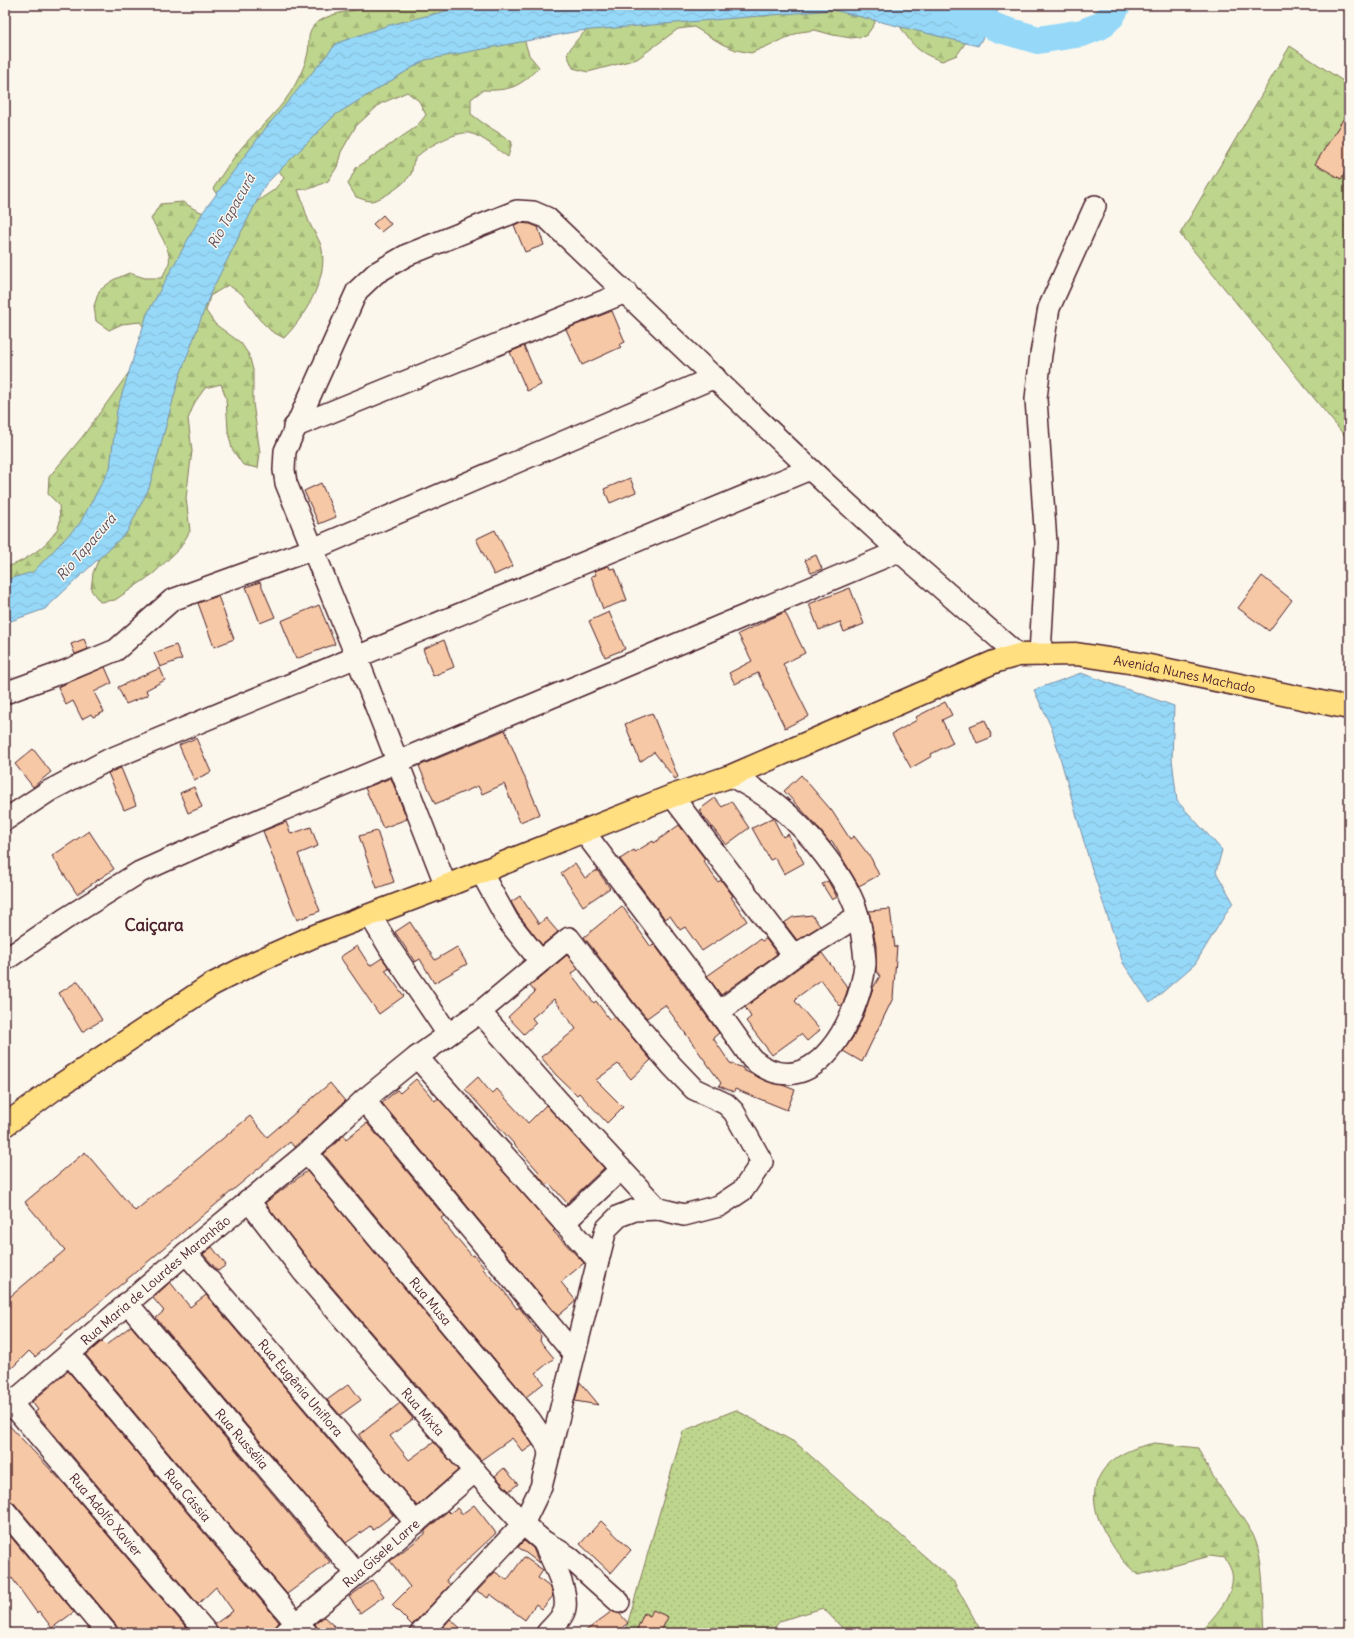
<svg xmlns="http://www.w3.org/2000/svg" width="1354" height="1638" font-family="Delius,sans-serif">
<defs>
<pattern id="forest-firs" width="22" height="20" patternUnits="userSpaceOnUse"><rect width="22" height="20" fill="#bdd58c"/><path d="M5 1l3.5 6h-7zM16 11l3.5 6h-7z" fill="#a4b679"/></pattern>
<pattern id="garden-dots" width="8" height="8" patternUnits="userSpaceOnUse"><rect width="8" height="8" fill="#bdd58c"/><path d="M2 2h.1M6 6h.1" fill="none" stroke="#a4b679" stroke-width="1.8" stroke-linecap="round"/></pattern>
<pattern id="water-waves" width="16" height="10" patternUnits="userSpaceOnUse"><rect width="16" height="10" fill="#96d8f8"/><path d="M0 5q4-4 8 0t8 0" fill="none" stroke="#83b9d5"/></pattern>
</defs>
<rect width="100%" height="100%" fill="#fbf7ec"/>
<filter id="ink" filterUnits="userSpaceOnUse"><feTurbulence type="fractalNoise" baseFrequency=".025" numOctaves="2"/><feDisplacementMap in="SourceGraphic" scale="8" xChannelSelector="R" yChannelSelector="G"/><feConvolveMatrix kernelMatrix="1 2 1 2 8 2 1 2 1" color-interpolation-filters="sRGB"/></filter>
<g filter="url(#ink)">
<!-- forest -->
<g fill="url(#forest-firs)" stroke="#847a5c">
<path d="M376,5h202l-54,34 5,16 10,12c-19,20 -29,24 -56,23l-12,9v15c13,11 28,18 41,28l-4,15c-12,-8 -25,-21 -39,-24 -13,-2 -46,15 -54,26 -3,4 -2,10 -4,15 -6,10 -29,26 -40,27 -5,0 -11,-3 -15,-4l-8,-13 8,-16 60,-41 10,-12 -7,-14 -12,-9 -27,12 -24,22 -15,26 -4,15 -9,14 -16,7 -14,2c5,11 7,22 11,32 4,9 12,19 13,28 6,29 -19,69 -38,88l-13,-7 -12,-12 -17,-25 -14,-9 -18,11 -4,15 9,13 26,19 8,12 4,15v33l7,50 -2,15 -15,-3 -11,-16 -4,-18 -2,-33 -5,-14 -16,4 -10,14 -7,17 4,32 -6,47 4,33 -10,17 -27,26 -38,26 -15,2 -9,-12 2,-17 6,-15 -3,-38 -91,87v-40c18,-3 52,-27 55,-46 0,-5 -1,-11 -1,-16l-11,-11 1,-17 34,-41 52,-72 14,-30 -9,-12 -18,2 -13,6 -13,-9 -2,-15 5,-15 14,-11 16,-7 16,5h17c2,-5 5,-10 7,-15 3,-12 -12,-34 -18,-44l9,-15 23,-2 13,8 16,6 32,-6 30,-20 10,-12 -9,-13 -53,36 -9,-12c9,-15 19,-30 30,-43 19,-21 40,-38 53,-63 5,-10 10,-20 12,-31 2,-12 -2,-22 10,-30 17,-12 39,-10 58,-17z"/>
<path d="M873,8l2,15 -9,13 -15,2 -18,-3 -18,-5 -15,2 -49,21 -15,-3 -14,-6 -28,-17 -16,2 -41,30 -49,13 -15,-4 -6,-14c10,-17 22,-27 38,-38z"/>
<path d="M896,20l70,22 -9,13 -15,6c-27,-9 -31,-18 -46,-41z"/>
<polygon points="1290,46 1349,85 1349,441 1180,234"/>
<path d="M1155,1443l43,5c13,32 37,56 54,85 13,23 11,73 13,100h-66c14,-15 37,-38 33,-60 -1,-5 -5,-11 -7,-15l-15,-2 -71,19c-14,-10 -22,-22 -31,-37 -30,-49 -8,-85 47,-95z"/>
</g>
<!-- garden -->
<polygon fill="url(#garden-dots)" stroke="#847a5c" points="736,1410 796,1443 954,1582 982,1633 847,1633 823,1608 780,1621 770,1633 622,1633 626,1629 683,1431"/>
<!-- water -->
<g fill="url(#water-waves)" stroke="#788ea6">
<polygon points="470,5 1001,5 978,46 833,10 579,31 425,60 335,115 265,185 211,292 179,378 149,488 127,532 45,609 5,623 5,580 33,572 80,523 110,468 117,410 147,314 203,212 265,129 337,43 386,26"/>
<polygon points="1081,673 1174,706 1172,759 1177,801 1222,850 1216,872 1233,902 1195,964 1150,1003 1123,963 1090,863 1052,729 1034,690"/>
</g>
<g fill="none" stroke-linecap="round" stroke-linejoin="round">
<!-- river -->
<polyline stroke="#96d8f8" stroke-width="28" points="943,5 1000,29 1038,40 1082,33 1100,26 1111,16 1117,5"/>
</g>
<!-- building -->
<g fill="#f6c8a5" stroke="#4a1f2b">
<polygon points="1349,110 1349,166 1341,179 1315,164"/>
<polygon points="383,215 391,224 381,232 373,224"/>
<polygon points="519,223 530,224 538,227 544,245 525,252 514,225"/>
<polygon points="612,311 625,342 619,345 621,347 582,365 566,329"/>
<polygon points="524,346 541,385 527,391 510,352"/>
<polygon points="630,478 636,492 610,503 604,489"/>
<polygon points="321,483 336,517 319,524 304,491"/>
<polygon points="495,530 513,566 494,575 476,539"/>
<polygon points="816,555 822,569 811,573 805,560"/>
<polygon points="609,566 610,569 615,568 627,600 603,609 591,576 596,575 594,571"/>
<polygon points="1262,576 1292,600 1269,631 1238,608"/>
<polygon points="260,582 275,617 260,623 246,587"/>
<polygon points="850,588 864,624 844,632 840,622 819,630 809,604"/>
<polygon points="218,596 234,639 214,647 198,603"/>
<polygon points="319,605 335,644 296,659 281,621"/>
<polygon points="609,612 625,649 605,657 589,621"/>
<polygon points="785,612 805,653 783,664 809,716 785,728 758,673 735,684 729,673 752,661 738,634"/>
<polygon points="84,639 88,649 75,654 71,644"/>
<polygon points="444,640 454,667 433,676 423,649"/>
<polygon points="176,645 182,659 160,667 154,653"/>
<polygon points="105,667 112,683 94,692 104,712 93,717 91,714 82,719 73,701 66,705 58,687"/>
<polygon points="160,668 165,680 146,690 148,695 126,704 118,687"/>
<polygon points="945,702 952,715 942,720 953,743 931,754 932,756 911,768 892,734 917,720 916,717"/>
<polygon points="652,713 678,777 675,779 654,752 640,762 625,724"/>
<polygon points="985,720 992,737 977,743 970,726"/>
<polygon points="505,730 540,814 520,822 504,784 482,794 478,786 435,804 419,766"/>
<polygon points="196,738 211,772 194,780 179,745"/>
<polygon points="33,749 51,772 33,787 15,764"/>
<polygon points="121,768 136,805 124,810 108,773"/>
<polygon points="801,775 832,811 850,839 854,836 871,858 879,875 859,886 832,841 830,843 816,825 784,791"/>
<polygon points="391,778 407,819 383,828 365,788"/>
<polygon points="194,787 202,807 188,813 180,793"/>
<polygon points="715,798 722,807 731,801 749,828 726,845 699,810"/>
<polygon points="773,818 783,837 788,834 804,863 784,874 775,858 770,860 752,828"/>
<polygon points="286,822 291,834 311,827 318,846 298,854 320,911 297,920 263,831"/>
<polygon points="679,825 705,859 703,861 718,882 721,880 733,896 731,897 747,921 702,951 685,927 680,930 670,916 665,919 620,859 634,850 635,852 653,841 654,843"/>
<polygon points="89,831 114,869 77,894 52,856"/>
<polygon points="377,831 394,882 377,888 359,836"/>
<polygon points="575,863 585,878 597,870 610,888 583,906 561,873"/>
<polygon points="828,881 837,897 832,900 822,884"/>
<polygon points="520,896 539,924 546,918 558,932 542,945 518,914 511,902"/>
<polygon points="622,906 651,947 654,944 719,1033 713,1038 730,1063 743,1068 743,1070 769,1082 780,1084 795,1090 787,1110 735,1089 734,1092 719,1086 721,1083 665,1005 647,1018 638,1008 584,937"/>
<polygon points="890,909 895,948 897,946 893,998 862,1062 843,1051 854,1036 865,1012 873,988 880,976 876,970 876,946 869,911"/>
<polygon points="812,915 820,926 797,940 784,923 793,917"/>
<polygon points="410,922 435,960 457,947 467,964 434,983 420,959 415,962 395,932"/>
<polygon points="760,939 762,941 766,939 777,954 721,995 707,976"/>
<polygon points="357,946 370,966 382,958 389,968 385,970 404,996 379,1014 340,957"/>
<polygon points="822,953 848,988 843,1004 840,1006 821,980 796,998 797,999 795,1001 820,1030 807,1041 801,1034 772,1055 746,1021 751,1017 745,1007 801,966"/>
<polygon points="567,955 578,969 571,974 594,1003 596,1001 609,1019 615,1017 651,1060 631,1079 618,1064 596,1080 623,1107 607,1123 579,1093 577,1095 556,1075 541,1057 576,1029 554,999 532,1018 536,1023 524,1034 508,1017 535,992 530,986"/>
<polygon points="78,981 102,1020 82,1032 59,993"/>
<polygon points="478,1077 492,1094 497,1089 528,1123 546,1105 604,1168 567,1203 549,1183 546,1185 537,1174 539,1172 465,1089"/>
<polygon points="416,1079 435,1101 438,1098 555,1230 553,1231 584,1263 561,1282 576,1301 558,1316 382,1103 397,1090 400,1093"/>
<polygon points="330,1083 345,1101 308,1136 294,1147 290,1142 35,1357 29,1351 12,1368 5,1360 5,1301 65,1250 25,1202 85,1152 135,1211 250,1116 267,1137"/>
<polygon points="367,1123 444,1216 441,1218 456,1238 457,1238 472,1256 474,1255 484,1268 483,1269 503,1290 517,1309 519,1307 541,1336 540,1341 554,1358 536,1373 544,1383 526,1397 324,1154 344,1135 346,1139"/>
<polygon points="307,1171 520,1427 533,1445 523,1452 512,1438 481,1460 313,1265 265,1203"/>
<polygon points="212,1247 226,1265 218,1271 203,1254"/>
<polygon points="170,1282 190,1307 206,1295 393,1515 373,1530 370,1526 346,1543 156,1318 164,1311 153,1298"/>
<polygon points="131,1326 330,1562 287,1594 86,1355 102,1341 106,1345"/>
<polygon points="68,1371 279,1622 274,1630 270,1633 219,1633 215,1624 233,1611 216,1587 198,1604 35,1412 38,1410 32,1402"/>
<polygon points="580,1382 599,1405 575,1401"/>
<polygon points="349,1384 361,1400 340,1415 327,1400"/>
<polygon points="400,1403 413,1419 390,1436 409,1460 434,1442 458,1470 417,1506 367,1448 359,1435"/>
<polygon points="5,1421 66,1486 191,1633 119,1633 116,1625 14,1503 5,1499"/>
<polygon points="504,1468 518,1484 509,1491 495,1476"/>
<polygon points="474,1505 496,1533 446,1580 450,1585 412,1625 392,1605 410,1587 390,1561 425,1534 425,1531 448,1511 450,1513 457,1508 462,1514"/>
<polygon points="601,1521 631,1550 611,1573 580,1544"/>
<polygon points="5,1530 74,1612 52,1628 39,1611 37,1613 12,1578 10,1580 5,1573"/>
<polygon points="524,1541 533,1548 539,1563 518,1547"/>
<polygon points="524,1557 543,1570 538,1578 551,1588 553,1596 542,1609 536,1604 525,1620 490,1594 488,1598 477,1591 495,1572 507,1580"/>
<polygon points="372,1580 384,1596 360,1613 349,1597"/>
<polygon points="653,1610 668,1617 660,1633 645,1633 637,1629 644,1613 650,1616"/>
<polygon points="612,1611 620,1614 628,1623 615,1633 583,1633"/>
<polygon points="324,1617 342,1633 319,1633 315,1624"/>
<polygon points="450,1619 466,1633 442,1633 440,1631"/>
</g>
<g fill="none" stroke-linecap="round" stroke-linejoin="round">
<defs>
<g id="minor">
<polyline points="294,427 626,292"/>
<polyline points="1040,655 1046,543 1036,399 1041,354 1049,308 1095,206"/>
<polyline points="5,693 68,670 116,650 172,600 313,549 715,377"/>
<polyline points="672,796 794,956"/>
<polyline points="5,820 49,791 108,760 810,469"/>
<path d="M584,832l109,144 59,83c61,51 108,-43 113,-95 0,-10 -4,-38 -7,-48 -9,-36 -52,-88 -81,-111 -14,-12 -30,-20 -46,-29"/>
<polyline points="481,872 508,921 540,961"/>
<polyline points="446,886 357,658 286,483 284,470 285,451 357,291 376,273 407,255 517,211 533,212 547,218 810,469 899,551 1018,655"/>
<polyline points="370,915 391,950 448,1034"/>
<polyline points="5,960 65,919 140,872 223,835 899,551"/>
<polyline points="480,1012 560,1103 658,1209"/>
<polyline points="719,1012 794,956 858,916"/>
<polyline points="417,1057 598,1261"/>
<polyline points="364,1100 574,1354"/>
<path id="s1" d="M307,1153l223,267 17,25 2,9"/>
<path id="s2" d="M248,1200l56,73 165,192 54,59 20,17 26,16 50,45"/>
<polyline points="564,1223 621,1169"/>
<path id="s3" d="M186,1253l230,270"/>
<path id="s4" d="M127,1303l230,271"/>
<path id="s5" d="M70,1355l226,268 11,10"/>
<path id="s6" d="M5,1396l202,237"/>
<path id="s7" d="M5,1409l181,-156 121,-100 57,-53 53,-43 63,-45 89,-74 60,78 43,50 22,23 32,15 8,8 28,50 -19,28 -24,16 -35,9 -25,-6 -24,1 -16,6 -13,13 -65,258 -18,37 -102,109"/>
<polyline points="5,1511 107,1633"/>
<path d="M543,1541c8,18 25,47 22,67 -1,9 -12,18 -18,25"/>
<path id="s8" d="M285,1633l72,-59 118,-103"/>
</g>
<g id="major">
<path id="s9" d="M5,1125l48,-35 158,-105 45,-23 56,-25 134,-51 226,-90 59,-20 263,-114 24,-7 58,-1 59,9 214,45"/>
</g>
</defs>
<!-- minor casing -->
<use href="#minor" stroke="#4a1f2b" stroke-width="24"/>
<!-- major casing -->
<use href="#major" stroke="#4a1f2b" stroke-width="25"/>
<!-- minor -->
<use href="#minor" stroke="#fbf7ec" stroke-width="21"/>
<!-- major -->
<use href="#major" stroke="#ffdf80" stroke-width="22"/>
</g>
</g>
<g text-anchor="middle" dominant-baseline="central" stroke-width="3" stroke-linejoin="round" paint-order="stroke">
<!-- street labels -->
<g font-size="13" fill="#4a1f2b" stroke="#fbf7ec">
<text stroke="none"><textPath href="#s9" startOffset="1290">Avenida Nunes Machado</textPath></text>
<text stroke="none"><textPath href="#s7" startOffset="198">Rua Maria de Lourdes Maranhão</textPath></text>
<text stroke="none"><textPath href="#s1" startOffset="193">Rua Musa</textPath></text>
<text stroke="none"><textPath href="#s3" startOffset="177">Rua Eugênia Uniflora</textPath></text>
<text stroke="none"><textPath href="#s2" startOffset="275">Rua Mixta</textPath></text>
<text stroke="none"><textPath href="#s4" startOffset="178">Rua Russélia</textPath></text>
<text stroke="none"><textPath href="#s5" startOffset="183">Rua Cássia</textPath></text>
<text stroke="none"><textPath href="#s6" startOffset="156">Rua Adolfo Xavier</textPath></text>
<text stroke="none"><textPath href="#s8" startOffset="125">Rua Gisele Larre</textPath></text>
</g>
<!-- water labels -->
<g font-size="14" font-style="italic" fill="#5d4d5e" stroke="#fbf7ec">
<text transform="translate(231 211) rotate(-61)">Rio Tapacurá</text>
<text transform="translate(86 547) rotate(-49)">Rio Tapacurá</text>
</g>
<!-- district labels -->
<g font-size="17" font-weight="bold" fill="#4a1f2b" stroke="#fbf7ec">
<text x="154" y="925">Caiçara</text>
</g>
</g>
<!-- margin -->
<rect width="1354" height="1638" fill="none" stroke="#fbf7ec" stroke-width="20"/>
<rect x="10" y="10" width="1334" height="1618" fill="none" stroke="#4a1f2b" stroke-width="1.5" filter="url(#ink)"/>
</svg>
